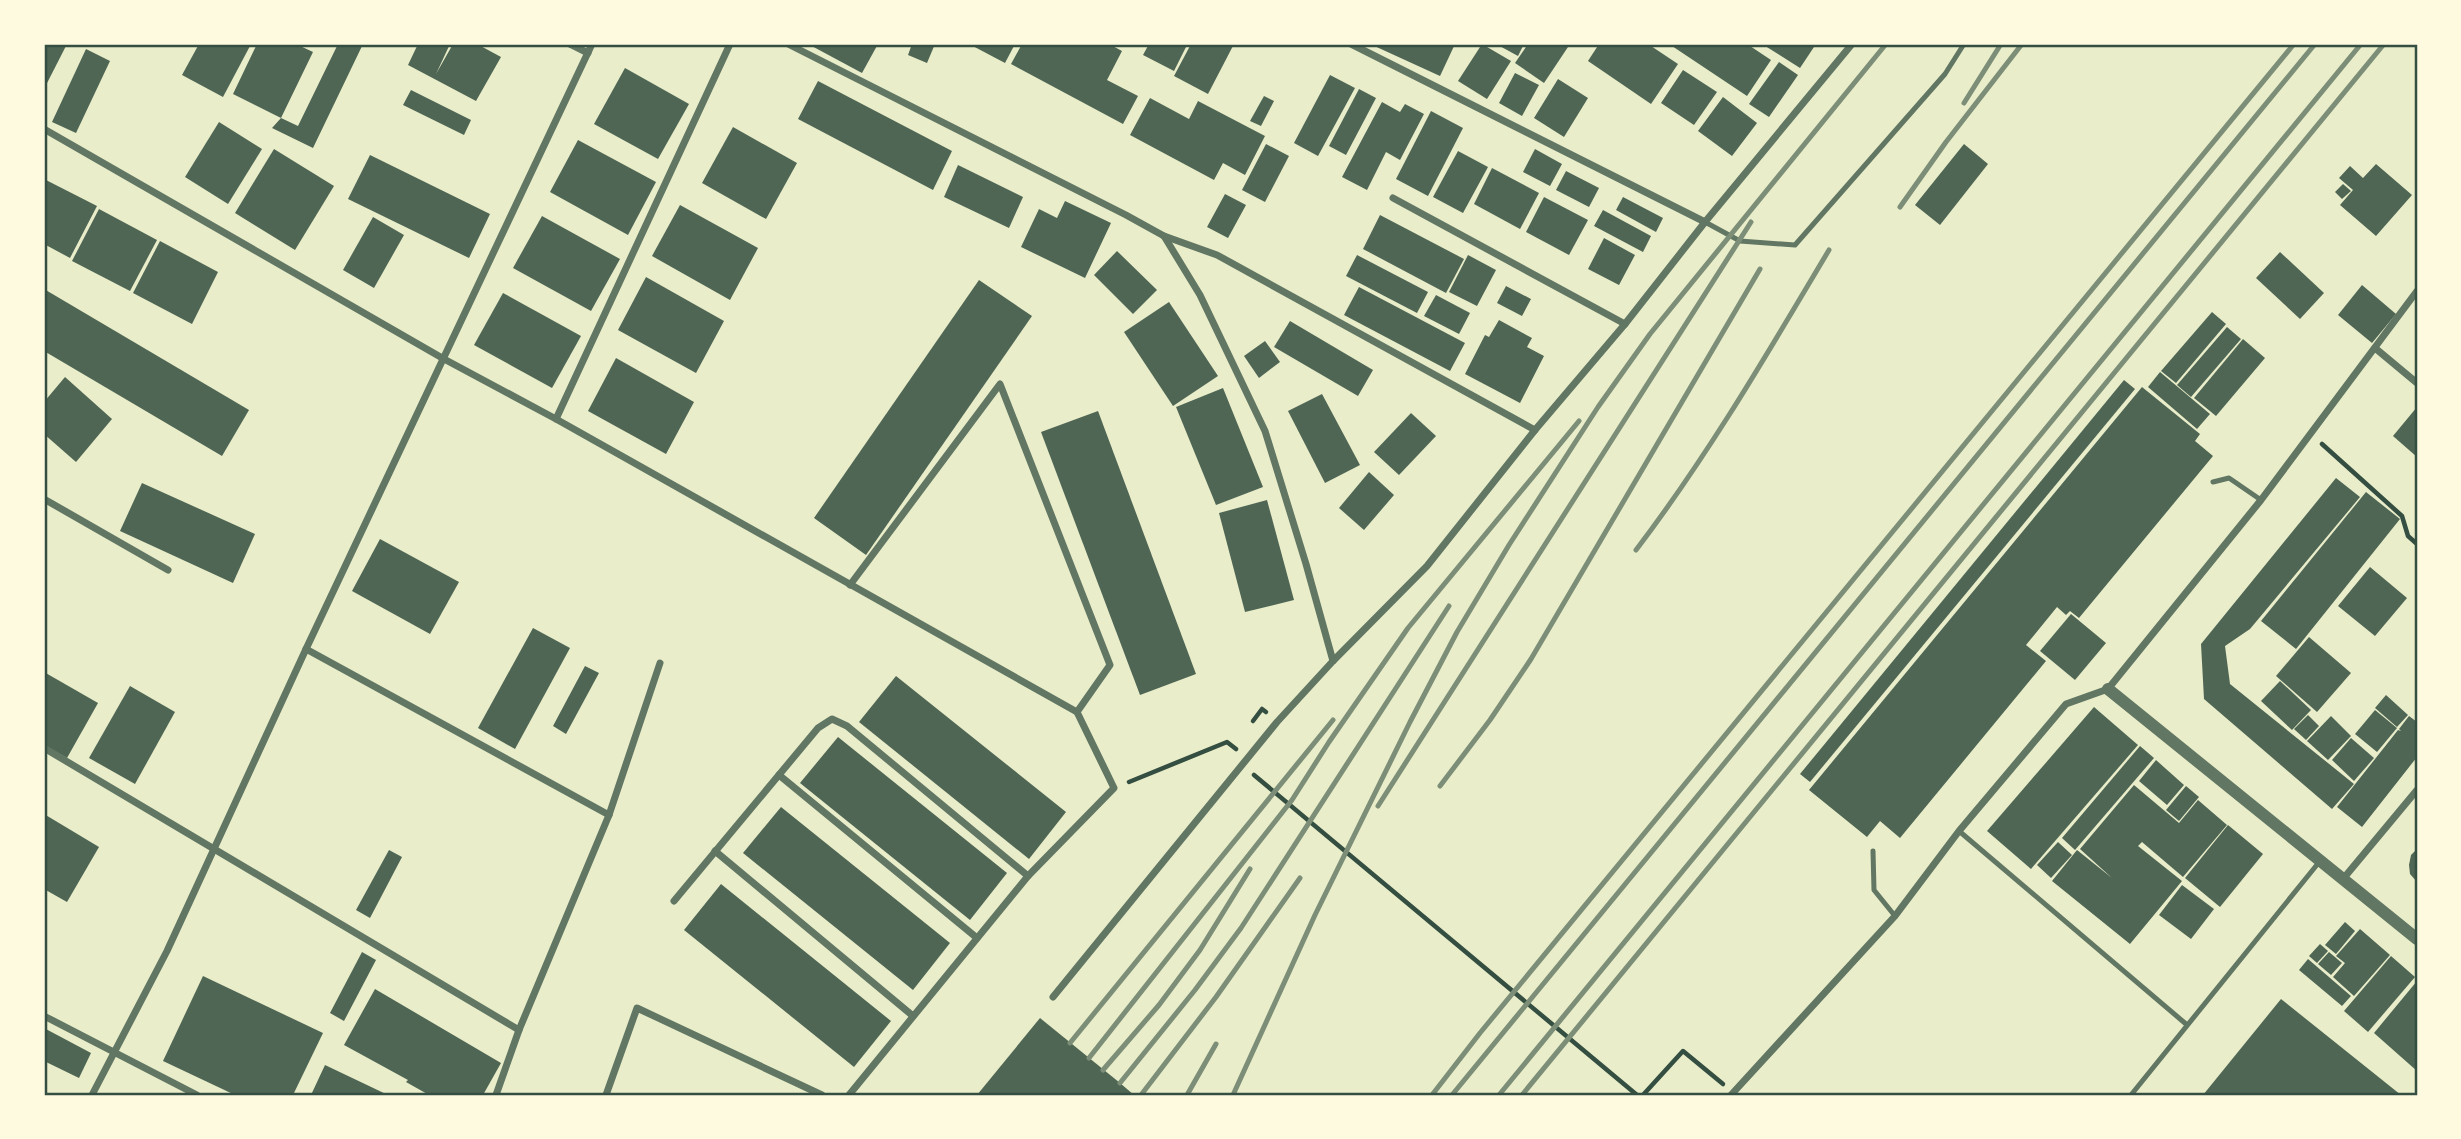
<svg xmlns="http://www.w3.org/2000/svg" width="2461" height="1139" font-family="Lora,serif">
<rect width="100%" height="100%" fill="#e9edc9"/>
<!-- building -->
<g fill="#4f6655">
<polygon points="45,44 67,44 44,89 44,47"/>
<polygon points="199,44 245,44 250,46 223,97 182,75"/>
<polygon points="257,44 296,44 313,52 281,118 298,126 338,44 363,44 313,148 272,128 281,118 233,94"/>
<polygon points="418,44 450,44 436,74 453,44 477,44 501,57 476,101 408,65"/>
<polygon points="808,44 878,44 862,73"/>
<polygon points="912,44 935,44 927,63 908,55"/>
<polygon points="969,44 1015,44 1005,63"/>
<polygon points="1022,44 1109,44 1122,51 1107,80 1138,96 1123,124 1011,64"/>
<polygon points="1149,44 1184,44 1187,45 1174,71 1143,55"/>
<polygon points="1191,44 1234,44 1208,94 1174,76"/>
<polygon points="1370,44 1455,44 1440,76"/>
<polygon points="1482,44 1511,61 1487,99 1458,81"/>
<polygon points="1496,44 1524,44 1518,56"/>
<polygon points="1528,44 1564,44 1568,47 1544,83 1515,63"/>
<polygon points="1599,44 1648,44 1678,64 1651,104 1588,61"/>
<polygon points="1669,44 1747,44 1771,60 1747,96"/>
<polygon points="1762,44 1816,44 1800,68"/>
<polygon points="86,49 110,61 76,133 52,122"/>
<polygon points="1779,62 1798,75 1769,117 1749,104"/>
<polygon points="625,68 689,104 658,159 594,124"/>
<polygon points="1683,70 1717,92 1694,125 1661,103"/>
<polygon points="1515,73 1539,85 1522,116 1499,103"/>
<polygon points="1330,75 1355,88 1318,156 1294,143"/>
<polygon points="1558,79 1588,98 1564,137 1534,118"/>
<polygon points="818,81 952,151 933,190 798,119"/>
<polygon points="1359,89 1376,98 1346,155 1329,146"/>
<polygon points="411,90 471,120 464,135 403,105"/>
<polygon points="1264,96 1274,101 1261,126 1250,121"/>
<polygon points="1723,97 1757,123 1732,156 1698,131"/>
<polygon points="1150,98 1189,119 1198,101 1265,136 1245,175 1223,163 1214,180 1130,135"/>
<polygon points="1382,102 1400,112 1405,104 1424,114 1400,160 1386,152 1367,190 1342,177"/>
<polygon points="1431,111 1463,128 1428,196 1396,179"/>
<polygon points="219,122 262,149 228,204 185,177"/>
<polygon points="733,127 797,163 766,219 702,183"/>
<polygon points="578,140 656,182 628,235 550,192"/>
<polygon points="1266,144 1289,156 1265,202 1242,190"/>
<polygon points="1964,144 1988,164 1940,225 1915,205"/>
<polygon points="274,149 334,186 295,250 235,213"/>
<polygon points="1535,149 1562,164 1550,186 1523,172"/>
<polygon points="1458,151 1488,167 1463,213 1433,197"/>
<polygon points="370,155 490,214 469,258 348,199"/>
<polygon points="2376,164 2412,195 2376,236 2340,205 2353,190 2339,178 2350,166 2363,178"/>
<polygon points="958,165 1023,197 1009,228 944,197"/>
<polygon points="1492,168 1539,193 1520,229 1474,204"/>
<polygon points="1566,171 1599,188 1589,207 1556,190"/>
<polygon points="44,179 97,206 70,258 44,244"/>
<polygon points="2343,184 2351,191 2342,199 2335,192"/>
<polygon points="1225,194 1246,205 1228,238 1207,227"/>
<polygon points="1544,197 1588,220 1569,255 1526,232"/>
<polygon points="1623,197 1663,218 1656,232 1616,210"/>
<polygon points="1065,201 1111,223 1085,278 1021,247 1039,209 1057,218"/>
<polygon points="680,205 758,248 730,300 652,256"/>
<polygon points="99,209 157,240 130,291 72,261"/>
<polygon points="1603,210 1651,236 1643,252 1594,226"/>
<polygon points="1380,215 1464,259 1446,293 1363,249"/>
<polygon points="542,216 620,259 591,311 513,268"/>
<polygon points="373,217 404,235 374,288 343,270"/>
<polygon points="1604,238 1635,255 1619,285 1588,269"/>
<polygon points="160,241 218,272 192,324 133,293"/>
<polygon points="1117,251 1157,290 1133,314 1094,275"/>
<polygon points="2280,252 2324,293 2300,319 2256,278"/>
<polygon points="1357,255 1428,292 1417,313 1346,276"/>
<polygon points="1468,255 1496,270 1477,306 1449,292"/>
<polygon points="646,277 724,321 696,373 618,330"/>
<polygon points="979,280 1032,316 866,555 814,518"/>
<polygon points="2362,285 2396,314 2372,343 2338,315"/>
<polygon points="1506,286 1531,299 1522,316 1497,303"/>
<polygon points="1359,287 1465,343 1450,371 1344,315"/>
<polygon points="44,289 249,410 222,456 44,351"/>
<polygon points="503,293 581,336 552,388 474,345"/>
<polygon points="1436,295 1470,313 1459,334 1424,316"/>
<polygon points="1169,302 1218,376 1173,406 1124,332"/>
<polygon points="2212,312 2226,324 2176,383 2161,371"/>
<polygon points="1499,320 1532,338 1527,347 1544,356 1520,403 1465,374 1485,335 1489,337"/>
<polygon points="1290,321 1373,370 1358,396 1274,347"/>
<polygon points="2227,327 2241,339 2191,397 2177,385"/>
<polygon points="2243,339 2265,358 2216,416 2194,398"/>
<polygon points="1265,341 1280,362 1259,378 1244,356"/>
<polygon points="616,358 694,402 666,454 588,411"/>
<polygon points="2160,372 2210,414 2197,429 2148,387"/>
<polygon points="65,377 112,419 76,462 44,434 44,402"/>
<polygon points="2124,380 2135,389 1810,782 1800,774"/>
<polygon points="2142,387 2200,434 2195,441 2213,456 2079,618 2070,611 2066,615 2057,607 2026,645 2046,661 1900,838 1880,821 1867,837 1809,790"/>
<polygon points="1223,388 1263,487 1216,505 1176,407"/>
<polygon points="1322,394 1360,465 1325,483 1288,411"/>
<polygon points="2417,407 2417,457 2393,436"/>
<polygon points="1098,411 1196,674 1140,695 1041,432"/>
<polygon points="1411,413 1436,436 1399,475 1374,452"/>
<polygon points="1369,472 1394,495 1364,530 1339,508"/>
<polygon points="2336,478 2360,497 2250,629 2225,646 2230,684 2354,784 2332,809 2204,699 2201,644"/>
<polygon points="142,483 255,534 233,583 120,531"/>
<polygon points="2366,492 2400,519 2296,649 2261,621"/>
<polygon points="1267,500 1294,600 1245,612 1219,513"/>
<polygon points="380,539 459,582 430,634 352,591"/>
<polygon points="2370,567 2407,598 2375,636 2338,606"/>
<polygon points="2071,614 2106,643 2075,680 2040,651"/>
<polygon points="533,628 570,648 515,749 478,728"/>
<polygon points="2309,637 2351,673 2317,712 2276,676"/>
<polygon points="585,666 599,673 566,734 553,726"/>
<polygon points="44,672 98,703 67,758 44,745"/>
<polygon points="896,676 1066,812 1029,859 859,722"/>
<polygon points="2280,681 2311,710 2292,730 2261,701"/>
<polygon points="130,686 175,712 135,784 89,758"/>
<polygon points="2386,695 2408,715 2397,727 2375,708"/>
<polygon points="2094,707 2138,745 2031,869 1987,831"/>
<polygon points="2375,710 2397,728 2377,752 2355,734"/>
<polygon points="2308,715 2319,726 2306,740 2294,729"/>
<polygon points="2331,716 2351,736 2328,760 2307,741"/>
<polygon points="2409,716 2417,722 2417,757 2362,827 2337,807 2398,730 2401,731 2399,729"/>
<polygon points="838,737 1007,873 970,920 800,783"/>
<polygon points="2351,738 2374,758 2354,781 2332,760"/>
<polygon points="2140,746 2154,758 2075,850 2062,838"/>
<polygon points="2156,760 2184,785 2167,805 2139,781"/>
<polygon points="2134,785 2179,823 2198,800 2227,825 2183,877 2142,842 2138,846 2182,881 2130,944 2052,881 2077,850 2112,878 2080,849"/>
<polygon points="2186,786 2199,797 2179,821 2166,810"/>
<polygon points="781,807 950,943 913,990 743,853"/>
<polygon points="44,814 99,847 67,902 44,889"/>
<polygon points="2228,825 2263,854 2220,907 2185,878"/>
<polygon points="2058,842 2072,855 2051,878 2037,865"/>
<polygon points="2417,849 2417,882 2410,874 2409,865 2411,855"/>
<polygon points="389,850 402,857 370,918 356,910"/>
<polygon points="721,884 891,1021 854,1067 684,930"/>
<polygon points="2182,885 2214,909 2191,939 2159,915"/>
<polygon points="2345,922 2355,931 2336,954 2325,945"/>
<polygon points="2360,929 2390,955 2354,996 2333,977 2345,963 2336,956"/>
<polygon points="2320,944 2328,951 2317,963 2309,956"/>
<polygon points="362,952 376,960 344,1021 330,1013"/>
<polygon points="2329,952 2342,963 2331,975 2318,964"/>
<polygon points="2391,956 2415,977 2368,1032 2344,1011"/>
<polygon points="2308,959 2351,996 2342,1006 2299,970"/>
<polygon points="203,976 323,1033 293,1095 235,1095 163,1061"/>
<polygon points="2417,981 2417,1071 2374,1033"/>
<polygon points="375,989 501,1063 483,1095 429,1095 406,1082 408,1080 344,1045"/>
<polygon points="2281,999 2401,1095 2203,1095"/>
<polygon points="1040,1018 1120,1083 1134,1095 977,1095"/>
<polygon points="44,1028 91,1053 79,1078 44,1061"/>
<polygon points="325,1065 388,1095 311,1095"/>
</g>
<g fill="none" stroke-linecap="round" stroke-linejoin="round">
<!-- path -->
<g stroke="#344e41" stroke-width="4.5">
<polyline points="2322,444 2402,516 2408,536 2417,544"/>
<polyline points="1253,721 1262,709 1266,712"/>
<polyline points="1254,775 1637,1095"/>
<polyline points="1129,782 1227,742 1236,749"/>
<polyline points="1643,1095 1683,1051 1723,1084"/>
</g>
<!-- service -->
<g stroke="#617663" stroke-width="5">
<polyline points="1705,222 1740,241 1795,245 1945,74 1964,44"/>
<polyline points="2213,482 2229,478 2261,500"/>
<polyline points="1959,831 2186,1024"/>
<polyline points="1873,851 1874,890 1895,916"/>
<polyline points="2131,1095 2320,861"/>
</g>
<!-- minor -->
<g stroke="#617663" stroke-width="7">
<polyline points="570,44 588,53"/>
<polyline points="788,44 1126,215 1164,236 1200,295 1265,431 1306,564 1333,661"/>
<polyline points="1351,44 1705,222"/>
<polyline points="44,129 444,359 556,419 1077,712 1114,788 1028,876 849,1095"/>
<polyline points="1393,198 1625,324"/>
<polyline points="1164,236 1217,255 1535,430"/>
<polyline points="2375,348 2417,383"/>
<polyline points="556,419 730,44"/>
<polyline points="44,499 168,570"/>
<polyline points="850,585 1000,384 1110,665 1077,712"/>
<polyline points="306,649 609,815"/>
<polyline points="44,748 519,1030"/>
<polyline points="779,775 977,938"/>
<polyline points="715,851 913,1016"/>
<polyline points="2343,879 2417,790"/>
<polyline points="674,901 818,728 832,719 847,726 1028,876"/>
<polyline points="1053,997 1277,722 1333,661 1427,566 1535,430 1625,324 1705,222 1852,44"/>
<polyline points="44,1016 197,1095"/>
<polyline points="92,1095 167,951 306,649 592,44"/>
<polyline points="496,1095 519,1030 609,815 660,663"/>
<polyline points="606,1095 637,1008 822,1095"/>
<polyline points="1731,1095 1895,916 1959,831 2066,704 2108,689 2261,500 2417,291"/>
</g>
<!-- tertiary -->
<polyline stroke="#617663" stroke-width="12" points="2108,689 2417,939"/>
<!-- rail -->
<g stroke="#7c8e77" stroke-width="5">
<polyline points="1964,103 2001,44"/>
<polyline points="1900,207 1946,142 2022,44"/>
<path d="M1636,550c73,-96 131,-196 193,-300"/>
<polyline points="1440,786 1490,720 1531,659 1760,269"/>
<polyline points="1378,806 1751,222"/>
<polyline points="1070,1043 1333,720"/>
<polyline points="1089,1058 1292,800 1329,742 1408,628 1579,421"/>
<polyline points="1103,1070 1159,1005 1200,950 1250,869"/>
<polyline points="1120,1083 1195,990 1241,928 1449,606"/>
<polyline points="1141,1095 1216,997 1300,878"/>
<polyline points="1187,1095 1216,1044"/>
<polyline points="1233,1095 1315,915 1410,722 1457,632 1509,545 1598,407 1650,334 1886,44"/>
<polyline points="1432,1095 1480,1033 2294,44"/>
<polyline points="1452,1095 2315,44"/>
<polyline points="1499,1095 2361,44"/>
<polyline points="1522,1095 2384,44"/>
</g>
</g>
<!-- border -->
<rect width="2461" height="1139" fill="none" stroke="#fefae0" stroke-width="91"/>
<rect x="46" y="46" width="2370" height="1048" fill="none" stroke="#344e41" stroke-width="2.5"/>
</svg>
